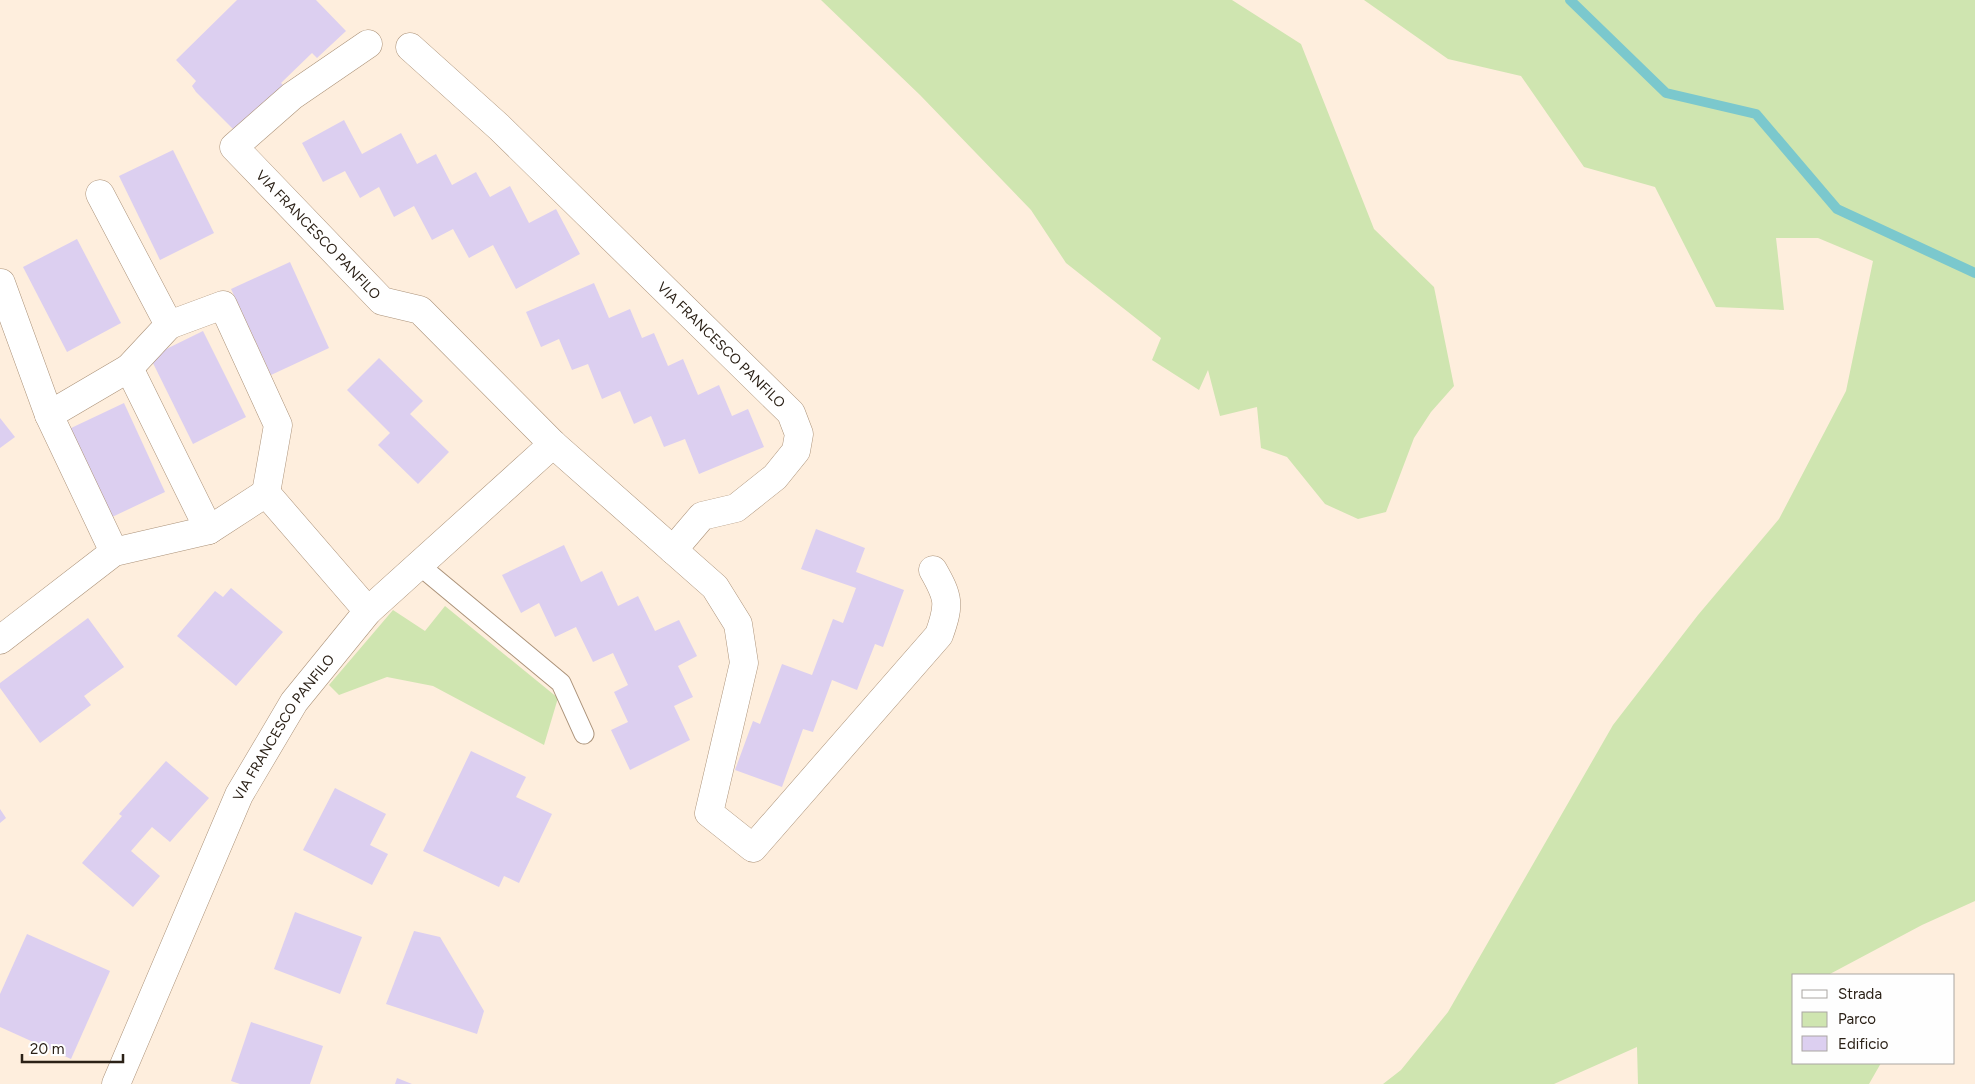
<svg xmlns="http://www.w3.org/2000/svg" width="1975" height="1084" font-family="Figtree,sans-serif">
<rect width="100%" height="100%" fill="#feeedd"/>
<!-- green -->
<g fill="#cfe5b0">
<polygon points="821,0 1232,0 1301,44 1374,229 1434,287 1454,386 1431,412 1414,438 1386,512 1358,519 1325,504 1287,457 1261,448 1257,407 1220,416 1208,370 1199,390 1152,360 1161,338 1066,263 1031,210 920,95"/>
<polygon points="1364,0 1975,0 1975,901 1922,925 1828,975 1794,975 1794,1063 1881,1063 1869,1084 1638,1084 1637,1047 1554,1084 1383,1084 1401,1070 1448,1012 1613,725 1698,615 1779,519 1846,391 1873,261 1818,238 1776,238 1784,310 1716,307 1655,187 1584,167 1521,76 1448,59"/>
<polygon points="445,606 558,698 544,745 433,686 387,677 339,695 329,685 393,610 425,631"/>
</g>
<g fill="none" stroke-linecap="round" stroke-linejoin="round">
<!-- stream -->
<polyline stroke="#7bc8cd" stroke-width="10" points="1570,0 1666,93 1756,114 1837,209 1975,273"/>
</g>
<!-- building -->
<g fill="#dccff0">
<polygon points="237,0 316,0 346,31 317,58 312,53 281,83 286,88 238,134 196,92 192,86 196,81 176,60"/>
<polygon points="344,120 362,154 401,133 417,164 436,154 452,185 476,172 490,197 510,186 529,223 556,209 580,254 516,289 493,245 469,258 453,229 432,240 414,206 394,217 379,187 360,198 345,171 323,182 302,143"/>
<polygon points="173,150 214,233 160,260 119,176"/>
<polygon points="77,239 121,323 67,352 23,267"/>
<polygon points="290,262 329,348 271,375 231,289"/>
<polygon points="594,283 609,318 630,309 642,338 654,333 668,366 683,359 698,395 719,385 732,416 748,409 764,447 699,474 685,439 664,447 651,416 634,424 620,391 602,399 588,364 572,370 559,339 541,347 526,312"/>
<polygon points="203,331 246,417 193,444 150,357"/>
<polygon points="379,358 423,401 410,414 449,452 418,484 378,445 390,433 347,390"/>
<polygon points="124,403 165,492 110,518 69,429"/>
<polygon points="0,418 15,437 0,448"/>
<polygon points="816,529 865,548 856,572 904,590 883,647 875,644 857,690 832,680 813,732 803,729 782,787 735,770 753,721 760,724 782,664 812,675 833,619 843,623 856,588 801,569"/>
<polygon points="564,545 581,582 602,571 618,606 638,596 655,631 679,620 697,656 678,666 693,697 674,706 690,740 630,770 611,730 628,722 614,692 628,685 613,653 593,662 576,627 555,637 539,603 521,613 502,575"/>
<polygon points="231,588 283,632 236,686 177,636 215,591 223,597"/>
<polygon points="88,618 124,667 84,696 91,705 40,743 0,688 0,683"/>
<polygon points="471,751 526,777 516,797 552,814 519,883 504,876 499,887 423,851"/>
<polygon points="166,761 209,798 170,842 152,827 131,851 160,876 133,907 82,863 122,816 119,814"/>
<polygon points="335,788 386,814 370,845 388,854 372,885 303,850"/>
<polygon points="0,809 6,818 0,823"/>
<polygon points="295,912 362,937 340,994 274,969"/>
<polygon points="414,931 440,937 484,1011 477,1034 386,1004"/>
<polygon points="27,934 110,971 71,1059 0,1027 0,994"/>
<polygon points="251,1022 323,1046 310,1084 240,1084 231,1081"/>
<polygon points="397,1078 412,1084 395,1084"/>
</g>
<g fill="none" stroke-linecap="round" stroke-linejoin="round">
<defs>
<polyline id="lane" points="419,565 561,683 584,734"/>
<g id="street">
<path id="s1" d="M368,44l-76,52 -58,51 148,154 38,9 133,134 162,143 23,37 6,39 -35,150 44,35 186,-213c11,-31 10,-37 -6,-65"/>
<path id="s2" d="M410,47l89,80 292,286 8,21 -3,17 -21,26 -39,31 -34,8 -29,34"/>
<polyline points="100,194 169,325 129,368"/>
<polyline points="1,283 49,415 114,552"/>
<polyline points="169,325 223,305 278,425 266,493"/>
<polyline points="49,415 129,368 209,530"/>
<polyline points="0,640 114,552 209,530 266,493 368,611"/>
<path id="s3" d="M116,1084l123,-289 55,-93 74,-91 185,-167"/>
</g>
</defs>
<!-- lane casing -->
<use href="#lane" stroke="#ab9279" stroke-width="21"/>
<!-- street casing -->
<use href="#street" stroke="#ab9279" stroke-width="29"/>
<!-- lane -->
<use href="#lane" stroke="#fff" stroke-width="19"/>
<!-- street -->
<use href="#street" stroke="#fff" stroke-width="28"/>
</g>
<g text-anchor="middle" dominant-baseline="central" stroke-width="4" stroke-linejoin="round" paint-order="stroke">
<!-- street labels -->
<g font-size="14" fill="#2b2117" stroke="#fefefe">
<text stroke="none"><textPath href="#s1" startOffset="291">VIA FRANCESCO PANFILO</textPath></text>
<text stroke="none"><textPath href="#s2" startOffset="431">VIA FRANCESCO PANFILO</textPath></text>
<text stroke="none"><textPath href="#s3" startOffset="395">VIA FRANCESCO PANFILO</textPath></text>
</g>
</g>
<!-- legend -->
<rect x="1792" y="974" width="162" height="90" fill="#fefefe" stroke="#aaa6a2"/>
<rect x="1802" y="990" width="25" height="8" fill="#ffffff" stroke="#aaa6a2"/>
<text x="1838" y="999" font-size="15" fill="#2b2117">Strada</text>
<rect x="1802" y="1012" width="25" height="15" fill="#cfe5b0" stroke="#aaa6a2"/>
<text x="1838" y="1024" font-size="15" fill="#2b2117">Parco</text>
<rect x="1802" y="1036" width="25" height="15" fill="#dccff0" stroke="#aaa6a2"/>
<text x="1838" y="1049" font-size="15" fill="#2b2117">Edificio</text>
<!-- scale -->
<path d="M22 1054v8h101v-8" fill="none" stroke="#2b2117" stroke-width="2.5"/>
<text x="30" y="1054" font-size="15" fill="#2b2117" stroke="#fefefe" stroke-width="4" paint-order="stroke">20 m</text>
</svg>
